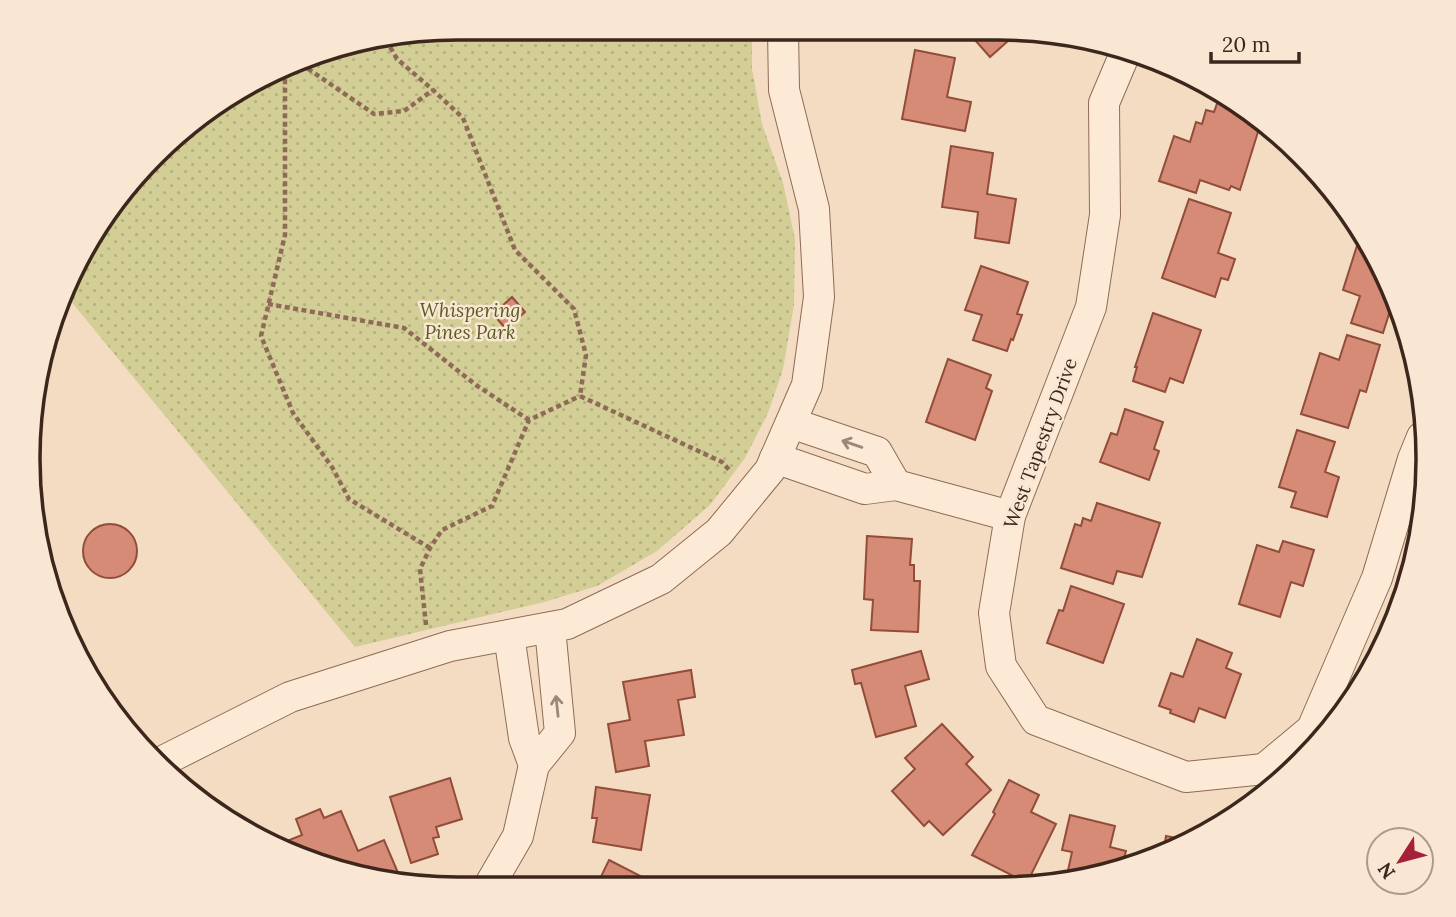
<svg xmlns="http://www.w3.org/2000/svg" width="1456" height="917" font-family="Lora,serif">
<defs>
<pattern id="park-dots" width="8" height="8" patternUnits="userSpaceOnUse" patternTransform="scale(1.75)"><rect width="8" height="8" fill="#d2ce95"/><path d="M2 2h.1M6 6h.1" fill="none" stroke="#b5b180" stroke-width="1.8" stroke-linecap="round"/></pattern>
</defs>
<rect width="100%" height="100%" fill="#f3dcc2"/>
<!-- park -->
<polygon fill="url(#park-dots)" points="459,28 752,30 752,69 762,124 783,183 795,239 794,305 783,369 768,413 745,458 710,505 657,551 597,586 544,602 355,647 65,294 117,197 219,101 321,51"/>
<!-- building -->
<g fill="#d58b75" stroke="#914d3a" stroke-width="2">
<polygon points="967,31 1014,31 1006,39 1008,41 990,57"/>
<polygon points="915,50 955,58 947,97 971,102 965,131 902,119"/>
<polygon points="1219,98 1236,103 1262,119 1240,190 1231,186 1229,190 1200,180 1196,193 1159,181 1174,136 1190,142 1196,122 1202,124 1206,110 1214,112"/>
<polygon points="951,146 993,153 987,194 1016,199 1009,243 975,238 978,212 942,207"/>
<polygon points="1189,199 1231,213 1218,253 1235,259 1228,280 1221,278 1215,297 1162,278"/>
<polygon points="1360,236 1366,238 1371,244 1395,315 1389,314 1383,333 1351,323 1360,296 1343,290"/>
<polygon points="981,266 1028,282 1017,314 1022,315 1013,340 1011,339 1007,351 973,340 982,315 965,310"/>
<polygon points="512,297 525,312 506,329 493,314"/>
<polygon points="1153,313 1201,330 1183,383 1170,378 1165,392 1133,381 1137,367 1135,367"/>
<polygon points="1347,335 1380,345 1366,392 1360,390 1348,428 1301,414 1320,353 1339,360"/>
<polygon points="948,359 991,375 986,388 992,391 975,440 926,422"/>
<polygon points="1125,409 1163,422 1154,449 1159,451 1149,480 1100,462 1111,433 1117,435"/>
<polygon points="1297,430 1335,442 1325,472 1339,477 1327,517 1291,507 1296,492 1279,487"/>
<polygon points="1097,503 1160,523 1142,577 1117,571 1113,584 1061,568 1075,524 1081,526 1083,518 1091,521"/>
<circle cx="110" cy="551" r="27"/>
<polygon points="867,536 912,539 910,565 914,565 914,581 920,581 918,632 871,630 873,600 864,599"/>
<polygon points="1283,541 1314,550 1303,586 1291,582 1280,617 1239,604 1257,545 1279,552"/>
<polygon points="1071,586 1124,604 1103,663 1047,643 1059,610 1063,611"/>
<polygon points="1197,639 1232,653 1226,668 1241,674 1225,718 1199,708 1194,722 1170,713 1171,710 1159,706 1171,673 1183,677"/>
<polygon points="921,651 929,679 905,686 916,726 876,737 861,683 855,684 852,670"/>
<polygon points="691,670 695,697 678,700 684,735 645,741 649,766 616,772 608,724 630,720 623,682"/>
<polygon points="942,724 973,757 966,764 991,790 943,835 929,821 924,826 892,791 915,769 905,758"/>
<polygon points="450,778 462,819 436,827 439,837 433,838 438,854 411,863 390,797"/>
<polygon points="1009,780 1039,795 1031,812 1056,824 1027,883 972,855 995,814 993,812"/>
<polygon points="596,787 650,795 641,850 593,842 597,818 592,818"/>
<polygon points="320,809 324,818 341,811 358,851 384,840 399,875 385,881 293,856 286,852 282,843 302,835 296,819"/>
<polygon points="1070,815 1115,826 1110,847 1126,851 1124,858 1139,862 1138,865 1066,880 1072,852 1062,850"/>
<polygon points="1166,836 1191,841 1163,854"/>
<polygon points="609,860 658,885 658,886 579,886 583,878 597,885"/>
</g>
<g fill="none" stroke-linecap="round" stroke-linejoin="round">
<defs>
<g id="minor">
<polyline points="1126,51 1104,103 1105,215 1091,307 1010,516 994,613 1001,666 1036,720 1186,777 1264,769"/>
<polyline points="791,423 877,452 896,485"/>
<polyline points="775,458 865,489 896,485 1010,516"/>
<polyline points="509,635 524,738 534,765"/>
<polyline points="161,762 290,697 450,646 567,624 661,579 719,532 770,470 807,385 819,297 814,209 784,90 783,30"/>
<polyline points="1264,769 1312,729 1377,578 1413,459 1422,437"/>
<polyline points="489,886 518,836 534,765 560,733 550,628"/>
</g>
</defs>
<!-- minor casing -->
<use href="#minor" stroke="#8f6b57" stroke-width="32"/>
<!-- path -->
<g stroke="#8f6b57" stroke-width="4.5" stroke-dasharray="5 3.5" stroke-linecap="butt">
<polyline points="386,40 397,59 433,90 463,118 515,250 574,309 586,355 580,396 722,462 731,472"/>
<polyline points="268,304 404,328 476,385 529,420"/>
<polyline points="430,548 349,499 332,467 293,413 261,336 285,235 285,77 304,66 374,114 404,111 433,90"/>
<polyline points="426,625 420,569 430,548 442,530 492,506 529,420 580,396"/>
</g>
<!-- minor -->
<use href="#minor" stroke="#fcead7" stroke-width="30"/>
</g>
<!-- one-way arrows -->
<defs><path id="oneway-shaft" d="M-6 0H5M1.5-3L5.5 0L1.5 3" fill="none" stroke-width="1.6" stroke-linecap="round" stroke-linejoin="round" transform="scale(1.75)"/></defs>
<g stroke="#9c887a">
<use href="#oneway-shaft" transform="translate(852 444) rotate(-161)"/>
<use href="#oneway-shaft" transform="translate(557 706) rotate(-96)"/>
</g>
<g text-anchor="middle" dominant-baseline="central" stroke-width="5" stroke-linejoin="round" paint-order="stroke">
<!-- park labels -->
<g font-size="19" font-style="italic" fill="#575c21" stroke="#f9e7d3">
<text x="470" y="310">Whispering<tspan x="470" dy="22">Pines Park</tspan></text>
</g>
<!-- street labels -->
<g font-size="19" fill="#3d271d" stroke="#f9e7d3">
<text transform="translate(1040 443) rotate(-70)">West Tapestry Drive</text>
</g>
</g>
<!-- crop -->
<path d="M0 0H1456V917H0ZM458 40H998A418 418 0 0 1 1416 458V459A418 418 0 0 1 998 877H458A418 418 0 0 1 40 459V458A418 418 0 0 1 458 40Z" fill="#f9e7d3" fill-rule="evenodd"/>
<path fill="none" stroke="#3d271d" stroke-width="3.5" d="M458 40H998A418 418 0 0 1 1416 458V459A418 418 0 0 1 998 877H458A418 418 0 0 1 40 459V458A418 418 0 0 1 458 40Z"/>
<!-- north arrow -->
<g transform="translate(1400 861) rotate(234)"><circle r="33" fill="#f9e7d3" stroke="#ae9a8a" stroke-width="2"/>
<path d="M0-5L12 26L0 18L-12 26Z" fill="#a42139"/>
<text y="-10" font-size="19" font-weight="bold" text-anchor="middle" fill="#3d271d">N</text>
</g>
<!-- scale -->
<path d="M1211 52v10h88v-10" fill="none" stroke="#3d271d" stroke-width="3.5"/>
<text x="1222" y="52" font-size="21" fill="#3d271d" stroke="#f9e7d3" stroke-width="5" paint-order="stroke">20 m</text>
</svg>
